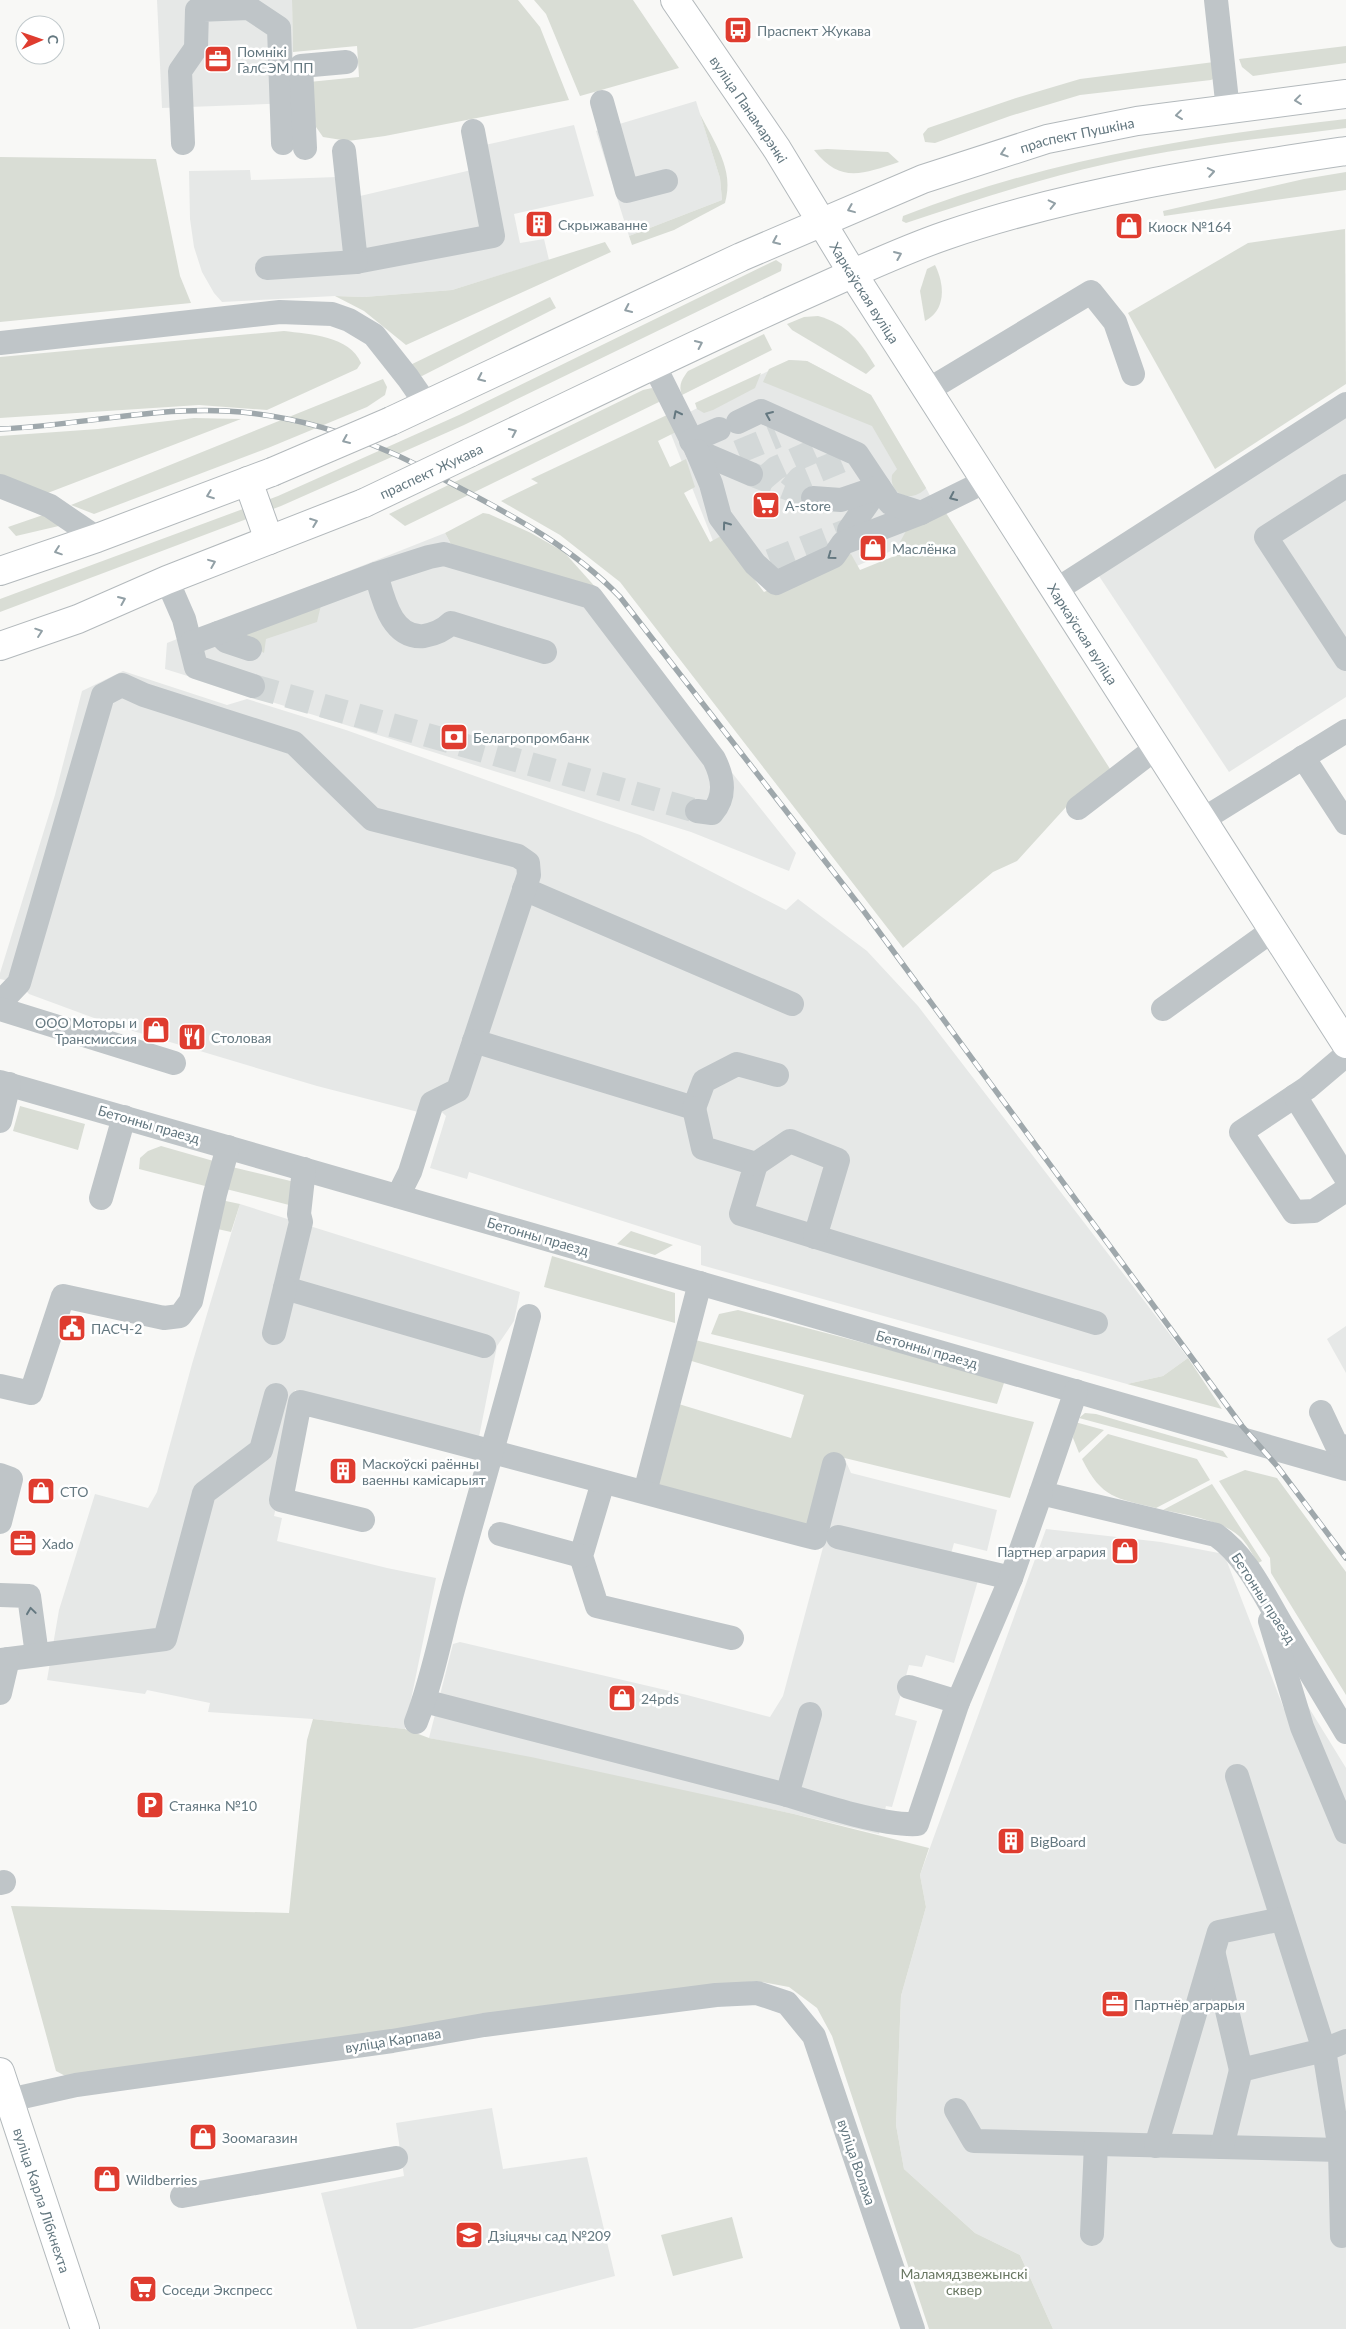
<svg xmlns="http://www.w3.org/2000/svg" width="1346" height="2329" font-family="Lato,sans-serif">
<rect width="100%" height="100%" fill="#f8f8f6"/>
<!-- built -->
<g fill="#e6e8e7">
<polygon points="157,0 292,0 294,103 162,108"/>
<polygon points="696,101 720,178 722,200 629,236 596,131"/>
<polygon points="574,125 594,196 514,214 520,243 544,239 549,260 452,290 364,297 335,296 222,302 214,293 202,272 194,247 190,219 189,171 250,170 251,180 337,177 360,196 480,168 485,145"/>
<polygon points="789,360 807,361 871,395 926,488 946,527 779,600 715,546 667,424"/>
<polygon points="1346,396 1346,697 1229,772 1087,558"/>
<polygon points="445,533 453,548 598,590 733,774 796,853 789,871 691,832 165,669 167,643"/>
<polygon points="123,671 227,705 247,699 346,730 640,835 786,910 798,899 867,951 918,1006 1188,1358 1163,1376 1127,1384 701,1265 701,1246 469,1172 467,1179 430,1168 446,1116 432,1103 422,1113 317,1086 113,1025 29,994 19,983 0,979 0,973 55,795 82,691"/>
<polygon points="240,1204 520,1292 514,1321 497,1346 479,1437 295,1390 281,1452 286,1463 274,1516 282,1518 277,1541 387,1568 436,1578 405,1729 313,1719 208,1712 210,1703 147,1690 145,1694 47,1680 59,1610 95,1494 148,1508 157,1492 192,1364"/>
<polygon points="1346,1326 1346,1373 1327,1339"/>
<polygon points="846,1462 851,1473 997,1510 987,1551 954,1543 947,1568 979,1577 954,1663 926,1655 922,1667 909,1665 895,1715 917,1721 892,1807 886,1806 879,1834 794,1814 429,1738 453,1644 460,1642 687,1695 770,1717 783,1696"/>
<polygon points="1046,1529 1161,1542 1224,1554 1284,1709 1306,1703 1346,1768 1346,2329 1053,2329 1020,2255 975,2233 904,2169 896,2125 901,1996 926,1907 920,1875"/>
<polygon points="492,2108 503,2169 587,2157 615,2276 412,2329 357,2329 321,2193 404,2176 396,2123"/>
</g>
<!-- green -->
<g fill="#d9ddd5">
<polygon points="292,0 518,0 540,27 569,100 385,136 348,141 323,137 316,127 309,82 359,77 357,46 293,52"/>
<polygon points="534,0 633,0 679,68 580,96 546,14"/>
<polygon points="1346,46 1346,63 1253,76 1242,67 1239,59"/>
<polygon points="1222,61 1218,77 1211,80 1080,95 1010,116 935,143 925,142 923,134 928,128 1016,98 1080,79"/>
<path d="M700,114c14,28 35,56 25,89l-51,27 -42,15 -3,-9 93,-36 -2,-22z"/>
<path d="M1346,119v9c-80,10 -161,18 -240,36 -67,15 -134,37 -200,59l-4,-2 1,-5c142,-56 292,-80 443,-97z"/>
<path d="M827,149l61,3 11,10c-37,12 -58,22 -85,-12z"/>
<polygon points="0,157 156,159 180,276 191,303 0,322"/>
<polygon points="1346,172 1346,190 1164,216 1163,211 1304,179"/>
<polygon points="1345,229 1346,384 1215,469 1128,313 1248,243"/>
<polygon points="605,242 611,252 406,345 364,311 335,296 364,297 452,290"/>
<polygon points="776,260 782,264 781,271 464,425 281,506 0,612 0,599 278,496 459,415"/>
<path d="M935,265c10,20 11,45 -10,56l-5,-30 7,-22z"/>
<polygon points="550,297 556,308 422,376 415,375 406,367"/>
<path d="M818,316c29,8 42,25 57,50l-9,8 -74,-44 -5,-6 17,-7z"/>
<path d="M284,331c25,3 66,5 77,32l-4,6 -90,41 -68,-5 -199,13v-61z"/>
<path d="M764,334l8,16 -90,45c-4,-10 0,-16 6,-24z"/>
<path d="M789,360l18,1 64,34 55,93c-13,15 -37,8 -34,-13l5,-6 -25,-43 -109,-44 6,-13z"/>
<polygon points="761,373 755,388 713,410 704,413 697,409 695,403"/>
<polygon points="383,379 387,387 385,395 367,407 268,448 94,514 71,505"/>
<polygon points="652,388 663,400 405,526 389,514 643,390"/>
<polygon points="667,415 676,432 658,441 670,467 686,459 695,487 684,493 710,542 721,536 764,592 851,554 860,570 902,553 900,542 906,531 946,513 1112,772 1076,796 1017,861 993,872 903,948 620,582 560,535 501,501 538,483 531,479"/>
<polygon points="194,418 241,419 45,494 0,476 0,436 98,429"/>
<polygon points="483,513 489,514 531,533 564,552 598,590 453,548 445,533"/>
<polygon points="46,514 63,525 16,536 8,527"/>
<polygon points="321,605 317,622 266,639 264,653 246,641 245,628"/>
<polygon points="20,1106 85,1124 78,1150 13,1131"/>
<polygon points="161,1146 217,1162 209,1187 139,1169 140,1158 148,1151"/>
<polygon points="232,1167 299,1183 293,1206 222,1188"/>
<polygon points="221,1200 240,1204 231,1232 213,1228"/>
<polygon points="631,1231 673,1245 655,1255 617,1244"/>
<polygon points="552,1256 675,1293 675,1323 544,1287"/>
<polygon points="738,1310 1005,1380 997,1404 711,1334 719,1314"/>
<polygon points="691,1339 1034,1422 1010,1498 828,1454 806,1529 652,1490 672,1402 791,1438 804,1395 685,1359"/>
<polygon points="1188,1358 1222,1409 1127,1384 1163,1376"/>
<polygon points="1085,1413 1096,1414 1223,1451 1228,1458 1079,1418"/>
<polygon points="1075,1422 1104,1430 1079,1453 1073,1438"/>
<path d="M1108,1434l89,25 13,21 -54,28c-40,-10 -54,-9 -74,-49z"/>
<polygon points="1245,1470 1277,1478 1346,1572 1346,1695 1271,1573 1270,1558 1219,1481"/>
<path d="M1212,1484l50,77 -4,2c-5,-7 -9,-16 -15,-23 -16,-19 -56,-25 -80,-30z"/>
<polygon points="313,1719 405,1729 429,1738 531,1757 794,1814 929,1848 920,1875 926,1907 901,1996 896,2125 904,2169 975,2233 1020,2255 1053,2329 929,2329 832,2036 817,2008 789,1987 756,1981 69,2078 56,2071 11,1906 289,1913 307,1740"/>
<polygon points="732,2217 743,2258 673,2276 661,2235"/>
</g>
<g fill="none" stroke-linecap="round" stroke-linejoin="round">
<!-- minor-tunnel -->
<g stroke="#d3d8d8" stroke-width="24" stroke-dasharray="24 12" stroke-linecap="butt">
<polyline points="738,452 777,436"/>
<polyline points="751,474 813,498"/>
<polyline points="763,479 776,468 814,451"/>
<polyline points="790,490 800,478 841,461"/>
<polyline points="770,561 849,530"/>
<polyline points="253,686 697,811"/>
</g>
<defs>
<g id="major">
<path id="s1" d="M675,0l102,149 76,125 493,770"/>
<path id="s2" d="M391,421l350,-164 182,-78 124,-40 90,-18 209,-27"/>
<path d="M469,453c110,-52 220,-106 331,-156 48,-21 97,-45 147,-62 129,-44 265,-64 399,-84"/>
<polyline points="248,481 269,540"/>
<polyline points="0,571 97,538 272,472"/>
<polyline points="0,646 78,619 167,580 364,503"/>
<path id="s3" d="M0,2072l85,257"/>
</g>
</defs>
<!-- major casing -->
<use href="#major" stroke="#b3b9bc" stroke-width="30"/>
<!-- minor -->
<g stroke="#bfc5c8" stroke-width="24">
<polyline points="1216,0 1228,110"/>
<polyline points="602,102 627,191 666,181"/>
<polyline points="183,143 180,71 196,48 197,10 249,8 279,28 283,143"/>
<polyline points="305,148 301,66 346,62"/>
<polyline points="344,151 356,262 493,236 473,131"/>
<polyline points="267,268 356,262"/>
<polyline points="0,343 280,312 332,314 349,320 374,335 408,378 426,404"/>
<polyline points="654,365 697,451 751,474"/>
<polyline points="928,390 1091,292 1115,322 1133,374"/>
<polyline points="738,422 761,411 857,454 879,487 849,530"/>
<polyline points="691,441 719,429"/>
<polyline points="697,451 711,484 720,517 755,564 776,583 834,556 843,543 921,513 986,481"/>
<polyline points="0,486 50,506 97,538"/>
<polyline points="1346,486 1266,537 1346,659"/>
<polyline points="813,498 841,500 879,487 890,503 921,513"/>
<path d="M376,574l53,-17 15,-3 147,43 123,162c9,18 13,37 -2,54l-15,-2"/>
<polyline points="167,580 184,619 196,667 253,686"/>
<polyline points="1056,590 1346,404"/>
<polyline points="218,633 226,641 250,649"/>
<path d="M191,643l185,-69c7,24 15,65 48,62 11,-2 19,-5 27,-13l94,29"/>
<polyline points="1303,757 1346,823"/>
<polyline points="1078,808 1156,748"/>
<polyline points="1202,820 1346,731"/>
<polyline points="524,889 792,1004"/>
<polyline points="0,1003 19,983 103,695 122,685 144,695 294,743 372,819 518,856 528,863 529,875 458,1090 432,1103 410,1172 398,1196"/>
<polyline points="0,1009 174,1063"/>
<polyline points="1163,1009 1273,930"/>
<polyline points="474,1041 694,1108 704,1081 737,1064 777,1075"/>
<polyline points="1346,1055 1307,1088 1241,1132 1294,1212 1314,1211 1346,1190"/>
<polyline points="0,1082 1346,1469"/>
<polyline points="1295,1096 1346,1178"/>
<polyline points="694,1108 703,1148 756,1164 741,1214 1096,1323"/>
<polyline points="0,1121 9,1084"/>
<polyline points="756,1164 790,1141 838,1160 815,1237"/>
<polyline points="304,1169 299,1214 301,1222 285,1288 484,1346"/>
<polyline points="101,1198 124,1117"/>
<polyline points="274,1333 285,1288"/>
<polyline points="0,1386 31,1393 63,1296 164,1318 180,1316 191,1301 215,1194 228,1147"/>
<path d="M1076,1391l-35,102 175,42c31,22 48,60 67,92 21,35 42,70 63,105"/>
<polyline points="1321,1412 1336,1444 1346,1447"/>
<polyline points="0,1475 11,1479 0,1522"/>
<polyline points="603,1482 581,1556 597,1606 732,1638"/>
<polyline points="645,1492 700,1283"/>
<path d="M363,1520l-82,-20 19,-98c173,43 343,91 515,136l19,-74"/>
<polyline points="500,1534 581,1556"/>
<polyline points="838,1537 1011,1578"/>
<polyline points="0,1595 29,1596 37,1655"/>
<polyline points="1270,1621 1302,1727 1346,1832"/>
<polyline points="0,1660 165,1639 204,1493 261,1450 276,1395"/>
<polyline points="909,1687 958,1702"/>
<polyline points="0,1693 8,1659"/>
<polyline points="424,1701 787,1795"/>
<path d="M810,1714l-23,81c32,10 98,31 130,29l41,-122 53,-124 30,-85"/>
<path d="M416,1722c18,-46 26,-95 40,-143 24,-87 50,-175 73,-263"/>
<polyline points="1237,1776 1324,2050 1340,2150 1342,2236 1346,2234"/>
<polyline points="0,1883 4,1882"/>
<polyline points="1214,1955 1241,2070"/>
<polyline points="0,2102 76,2085 392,2041 484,2025 716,1995 757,1993 787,2003 814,2036 913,2329"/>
<polyline points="956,2110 974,2141 1340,2150 1346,2147"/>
<polyline points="1156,2146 1219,1932 1282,1919"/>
<polyline points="1222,2147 1241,2070 1324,2050 1346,2041"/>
<polyline points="182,2196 396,2158"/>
<polyline points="1092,2234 1096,2144"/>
</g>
<!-- major -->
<use href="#major" stroke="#fff" stroke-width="28"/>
<defs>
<path id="rail" d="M0,429c76,-3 150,-22 226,-18 55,3 111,18 161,40 25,10 48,24 71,36 59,31 116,62 162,110l243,313 379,516 35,40 69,92"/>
</defs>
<!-- rail casing -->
<use href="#rail" stroke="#9fa8ac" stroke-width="5.5"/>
<!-- rail -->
<use href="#rail" stroke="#fff" stroke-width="4" stroke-dasharray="11" stroke-linecap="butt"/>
<defs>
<g id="major-bridge">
<polyline points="272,472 391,421"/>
<polyline points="364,503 469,453"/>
</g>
</defs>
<!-- major-bridge casing -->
<use href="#major-bridge" stroke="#b3b9bc" stroke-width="30" stroke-linecap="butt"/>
<!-- major-bridge -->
<use href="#major-bridge" stroke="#fff" stroke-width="28"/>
</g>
<!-- one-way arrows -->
<defs><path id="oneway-chevron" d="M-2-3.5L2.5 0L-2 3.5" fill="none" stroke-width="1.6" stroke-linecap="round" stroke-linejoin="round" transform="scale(1.25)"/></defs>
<g stroke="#92a0a6">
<use href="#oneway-chevron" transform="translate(1298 100) rotate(173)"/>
<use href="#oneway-chevron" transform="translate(1179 115) rotate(173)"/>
<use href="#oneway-chevron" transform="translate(1004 153) rotate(162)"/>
<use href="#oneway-chevron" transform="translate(1211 172) rotate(-10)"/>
<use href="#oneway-chevron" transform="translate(1052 204) rotate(-13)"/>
<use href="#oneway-chevron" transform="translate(851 209) rotate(158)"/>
<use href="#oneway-chevron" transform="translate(776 241) rotate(156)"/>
<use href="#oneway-chevron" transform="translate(898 255) rotate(-23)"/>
<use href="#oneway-chevron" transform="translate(628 309) rotate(155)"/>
<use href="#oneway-chevron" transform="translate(699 344) rotate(-25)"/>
<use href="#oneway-chevron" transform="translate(481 378) rotate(155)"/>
<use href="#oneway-chevron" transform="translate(513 432) rotate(-25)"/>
<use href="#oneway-chevron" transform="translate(346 440) rotate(157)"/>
<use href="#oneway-chevron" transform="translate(210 495) rotate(159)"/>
<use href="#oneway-chevron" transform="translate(314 522) rotate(-21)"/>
<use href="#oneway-chevron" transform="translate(58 551) rotate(161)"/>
<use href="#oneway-chevron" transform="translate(212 563) rotate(-22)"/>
<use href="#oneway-chevron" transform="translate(122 600) rotate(-23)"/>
<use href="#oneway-chevron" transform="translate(39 632) rotate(-19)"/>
</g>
<g stroke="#647880">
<use href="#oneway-chevron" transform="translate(677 414) rotate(-117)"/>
<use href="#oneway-chevron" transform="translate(769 415) rotate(-157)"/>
<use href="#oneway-chevron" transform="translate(953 497) rotate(155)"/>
<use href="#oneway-chevron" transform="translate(726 525) rotate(-126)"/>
<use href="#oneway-chevron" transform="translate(831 556) rotate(144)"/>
<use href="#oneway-chevron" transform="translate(31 1611) rotate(-98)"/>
</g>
<!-- icons -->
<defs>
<symbol id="bus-square" viewBox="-11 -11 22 22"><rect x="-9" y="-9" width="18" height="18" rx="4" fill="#df3c2f" stroke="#fff"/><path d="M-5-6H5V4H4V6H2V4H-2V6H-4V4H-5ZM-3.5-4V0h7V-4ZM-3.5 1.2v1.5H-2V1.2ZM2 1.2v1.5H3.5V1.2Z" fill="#fff"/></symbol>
<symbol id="office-square" viewBox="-11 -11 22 22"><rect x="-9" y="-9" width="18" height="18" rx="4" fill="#df3c2f" stroke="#fff"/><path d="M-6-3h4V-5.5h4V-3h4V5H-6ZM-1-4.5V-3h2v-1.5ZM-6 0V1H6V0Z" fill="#fff"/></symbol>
<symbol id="building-square" viewBox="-11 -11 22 22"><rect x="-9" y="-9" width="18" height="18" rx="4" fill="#df3c2f" stroke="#fff"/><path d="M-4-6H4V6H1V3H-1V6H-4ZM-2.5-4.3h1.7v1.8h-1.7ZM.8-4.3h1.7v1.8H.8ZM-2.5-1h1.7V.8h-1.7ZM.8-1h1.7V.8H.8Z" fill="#fff"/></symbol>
<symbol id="shop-square" viewBox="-11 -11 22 22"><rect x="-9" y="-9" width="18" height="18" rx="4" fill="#df3c2f" stroke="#fff"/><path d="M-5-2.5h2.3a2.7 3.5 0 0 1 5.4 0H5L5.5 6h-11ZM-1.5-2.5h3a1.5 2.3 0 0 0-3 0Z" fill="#fff"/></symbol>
<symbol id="supermarket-square" viewBox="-11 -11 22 22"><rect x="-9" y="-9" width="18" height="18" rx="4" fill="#df3c2f" stroke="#fff"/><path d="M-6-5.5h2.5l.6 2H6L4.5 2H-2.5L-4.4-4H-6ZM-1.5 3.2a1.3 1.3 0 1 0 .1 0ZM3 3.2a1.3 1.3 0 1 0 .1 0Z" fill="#fff"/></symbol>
<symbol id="bank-square" viewBox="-11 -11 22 22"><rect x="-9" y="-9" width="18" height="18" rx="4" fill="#df3c2f" stroke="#fff"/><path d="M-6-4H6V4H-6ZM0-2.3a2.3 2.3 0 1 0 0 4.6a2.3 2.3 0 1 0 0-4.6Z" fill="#fff"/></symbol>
<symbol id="restaurant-square" viewBox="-11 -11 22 22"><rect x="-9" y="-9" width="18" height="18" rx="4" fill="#df3c2f" stroke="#fff"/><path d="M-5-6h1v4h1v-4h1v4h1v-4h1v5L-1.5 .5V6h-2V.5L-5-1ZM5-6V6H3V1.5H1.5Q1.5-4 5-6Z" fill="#fff"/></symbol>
<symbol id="civic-square" viewBox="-11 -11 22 22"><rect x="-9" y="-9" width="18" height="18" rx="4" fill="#df3c2f" stroke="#fff"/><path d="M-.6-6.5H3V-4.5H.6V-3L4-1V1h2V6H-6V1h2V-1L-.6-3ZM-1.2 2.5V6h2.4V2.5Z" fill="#fff"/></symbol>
<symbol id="parking-square" viewBox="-11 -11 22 22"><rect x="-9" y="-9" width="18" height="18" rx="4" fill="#df3c2f" stroke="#fff"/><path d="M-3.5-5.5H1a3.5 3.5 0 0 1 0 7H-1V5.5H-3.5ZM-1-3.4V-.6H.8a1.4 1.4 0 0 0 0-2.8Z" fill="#fff"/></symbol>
<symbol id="school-square" viewBox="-11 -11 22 22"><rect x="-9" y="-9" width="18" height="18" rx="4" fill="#df3c2f" stroke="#fff"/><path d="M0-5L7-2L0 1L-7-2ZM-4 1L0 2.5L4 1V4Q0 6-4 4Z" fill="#fff"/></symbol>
</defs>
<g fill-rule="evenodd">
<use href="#bus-square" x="722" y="14" width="32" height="32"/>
<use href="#office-square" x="202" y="43" width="32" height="32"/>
<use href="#building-square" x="523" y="208" width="32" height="32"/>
<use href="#shop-square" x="1113" y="210" width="32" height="32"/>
<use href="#supermarket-square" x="750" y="489" width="32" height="32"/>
<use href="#shop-square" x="857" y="532" width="32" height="32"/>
<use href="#bank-square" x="438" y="721" width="32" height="32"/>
<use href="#shop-square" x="140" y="1014" width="32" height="32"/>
<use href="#restaurant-square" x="176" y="1021" width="32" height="32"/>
<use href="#civic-square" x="56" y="1312" width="32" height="32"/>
<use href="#building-square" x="327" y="1455" width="32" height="32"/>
<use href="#shop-square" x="25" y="1475" width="32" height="32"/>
<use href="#office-square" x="7" y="1527" width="32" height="32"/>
<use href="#shop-square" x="1109" y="1535" width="32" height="32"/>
<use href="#shop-square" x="606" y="1682" width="32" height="32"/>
<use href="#parking-square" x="134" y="1789" width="32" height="32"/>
<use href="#building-square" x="995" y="1825" width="32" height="32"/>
<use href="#office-square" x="1099" y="1988" width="32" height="32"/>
<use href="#shop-square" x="187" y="2121" width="32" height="32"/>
<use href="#shop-square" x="91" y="2163" width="32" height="32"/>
<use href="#school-square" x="453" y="2219" width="32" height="32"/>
<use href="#supermarket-square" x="127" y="2273" width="32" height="32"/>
</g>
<g text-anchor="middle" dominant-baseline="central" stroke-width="5" stroke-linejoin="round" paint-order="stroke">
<!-- poi labels -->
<g font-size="14" fill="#647880" stroke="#fff" text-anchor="start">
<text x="757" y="30">Праспект Жукава</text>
<text x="237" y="51">Помнікі<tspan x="237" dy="16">ГалСЭМ ПП</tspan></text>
<text x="558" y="224">Скрыжаванне</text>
<text x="1148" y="226">Киоск №164</text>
<text x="785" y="505">А-store</text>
<text x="892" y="548">Маслёнка</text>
<text x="473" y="737">Белагропромбанк</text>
<text x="137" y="1022" text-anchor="end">ООО Моторы и<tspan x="137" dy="16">Трансмиссия</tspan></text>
<text x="211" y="1037">Столовая</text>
<text x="91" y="1328">ПАСЧ-2</text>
<text x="362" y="1463">Маскоўскі раённы<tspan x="362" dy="16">ваенны камісарыят</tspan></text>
<text x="60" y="1491">СТО</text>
<text x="42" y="1543">Xado</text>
<text x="1106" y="1551" text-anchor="end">Партнер агрария</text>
<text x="641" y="1698">24pds</text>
<text x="169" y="1805">Стаянка №10</text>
<text x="1030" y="1841">BigBoard</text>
<text x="1134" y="2004">Партнёр аграрыя</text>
<text x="222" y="2137">Зоомагазин</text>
<text x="126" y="2179">Wildberries</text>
<text x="488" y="2235">Дзіцячы сад №209</text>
<text x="162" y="2289">Соседи Экспресс</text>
</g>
<!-- street labels -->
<g font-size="14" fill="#647880" stroke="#fff">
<text stroke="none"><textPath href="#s1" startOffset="132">вуліца Панамарэнкі</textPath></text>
<text stroke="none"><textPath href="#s2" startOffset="745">праспект Пушкіна</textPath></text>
<text stroke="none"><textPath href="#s1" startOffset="349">Харкаўская вуліца</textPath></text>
<text transform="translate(431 471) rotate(-25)">праспект Жукава</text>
<text stroke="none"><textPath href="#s1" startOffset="754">Харкаўская вуліца</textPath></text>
<text transform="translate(149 1124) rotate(16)">Бетонны праезд</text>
<text transform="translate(538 1236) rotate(16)">Бетонны праезд</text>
<text transform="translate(927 1349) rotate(16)">Бетонны праезд</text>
<text transform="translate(1264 1598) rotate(57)">Бетонны праезд</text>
<text transform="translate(393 2040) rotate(-9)">вуліца Карпава</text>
<text transform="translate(857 2162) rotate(71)">вуліца Волаха</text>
<text stroke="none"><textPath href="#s3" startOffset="135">вуліца Карла Лібкнехта</textPath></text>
</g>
<!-- park labels -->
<g font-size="14" fill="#6a7863" stroke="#fff">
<text x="964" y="2273">Маламядзвежынскі<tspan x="964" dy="16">сквер</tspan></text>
</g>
</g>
<!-- north arrow -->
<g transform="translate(40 40) rotate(88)"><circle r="24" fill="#ffffff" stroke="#c1c9cc"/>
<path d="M0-4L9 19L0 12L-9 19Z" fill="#df3c2f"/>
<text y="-8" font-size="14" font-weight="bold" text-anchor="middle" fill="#647880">С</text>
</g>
</svg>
